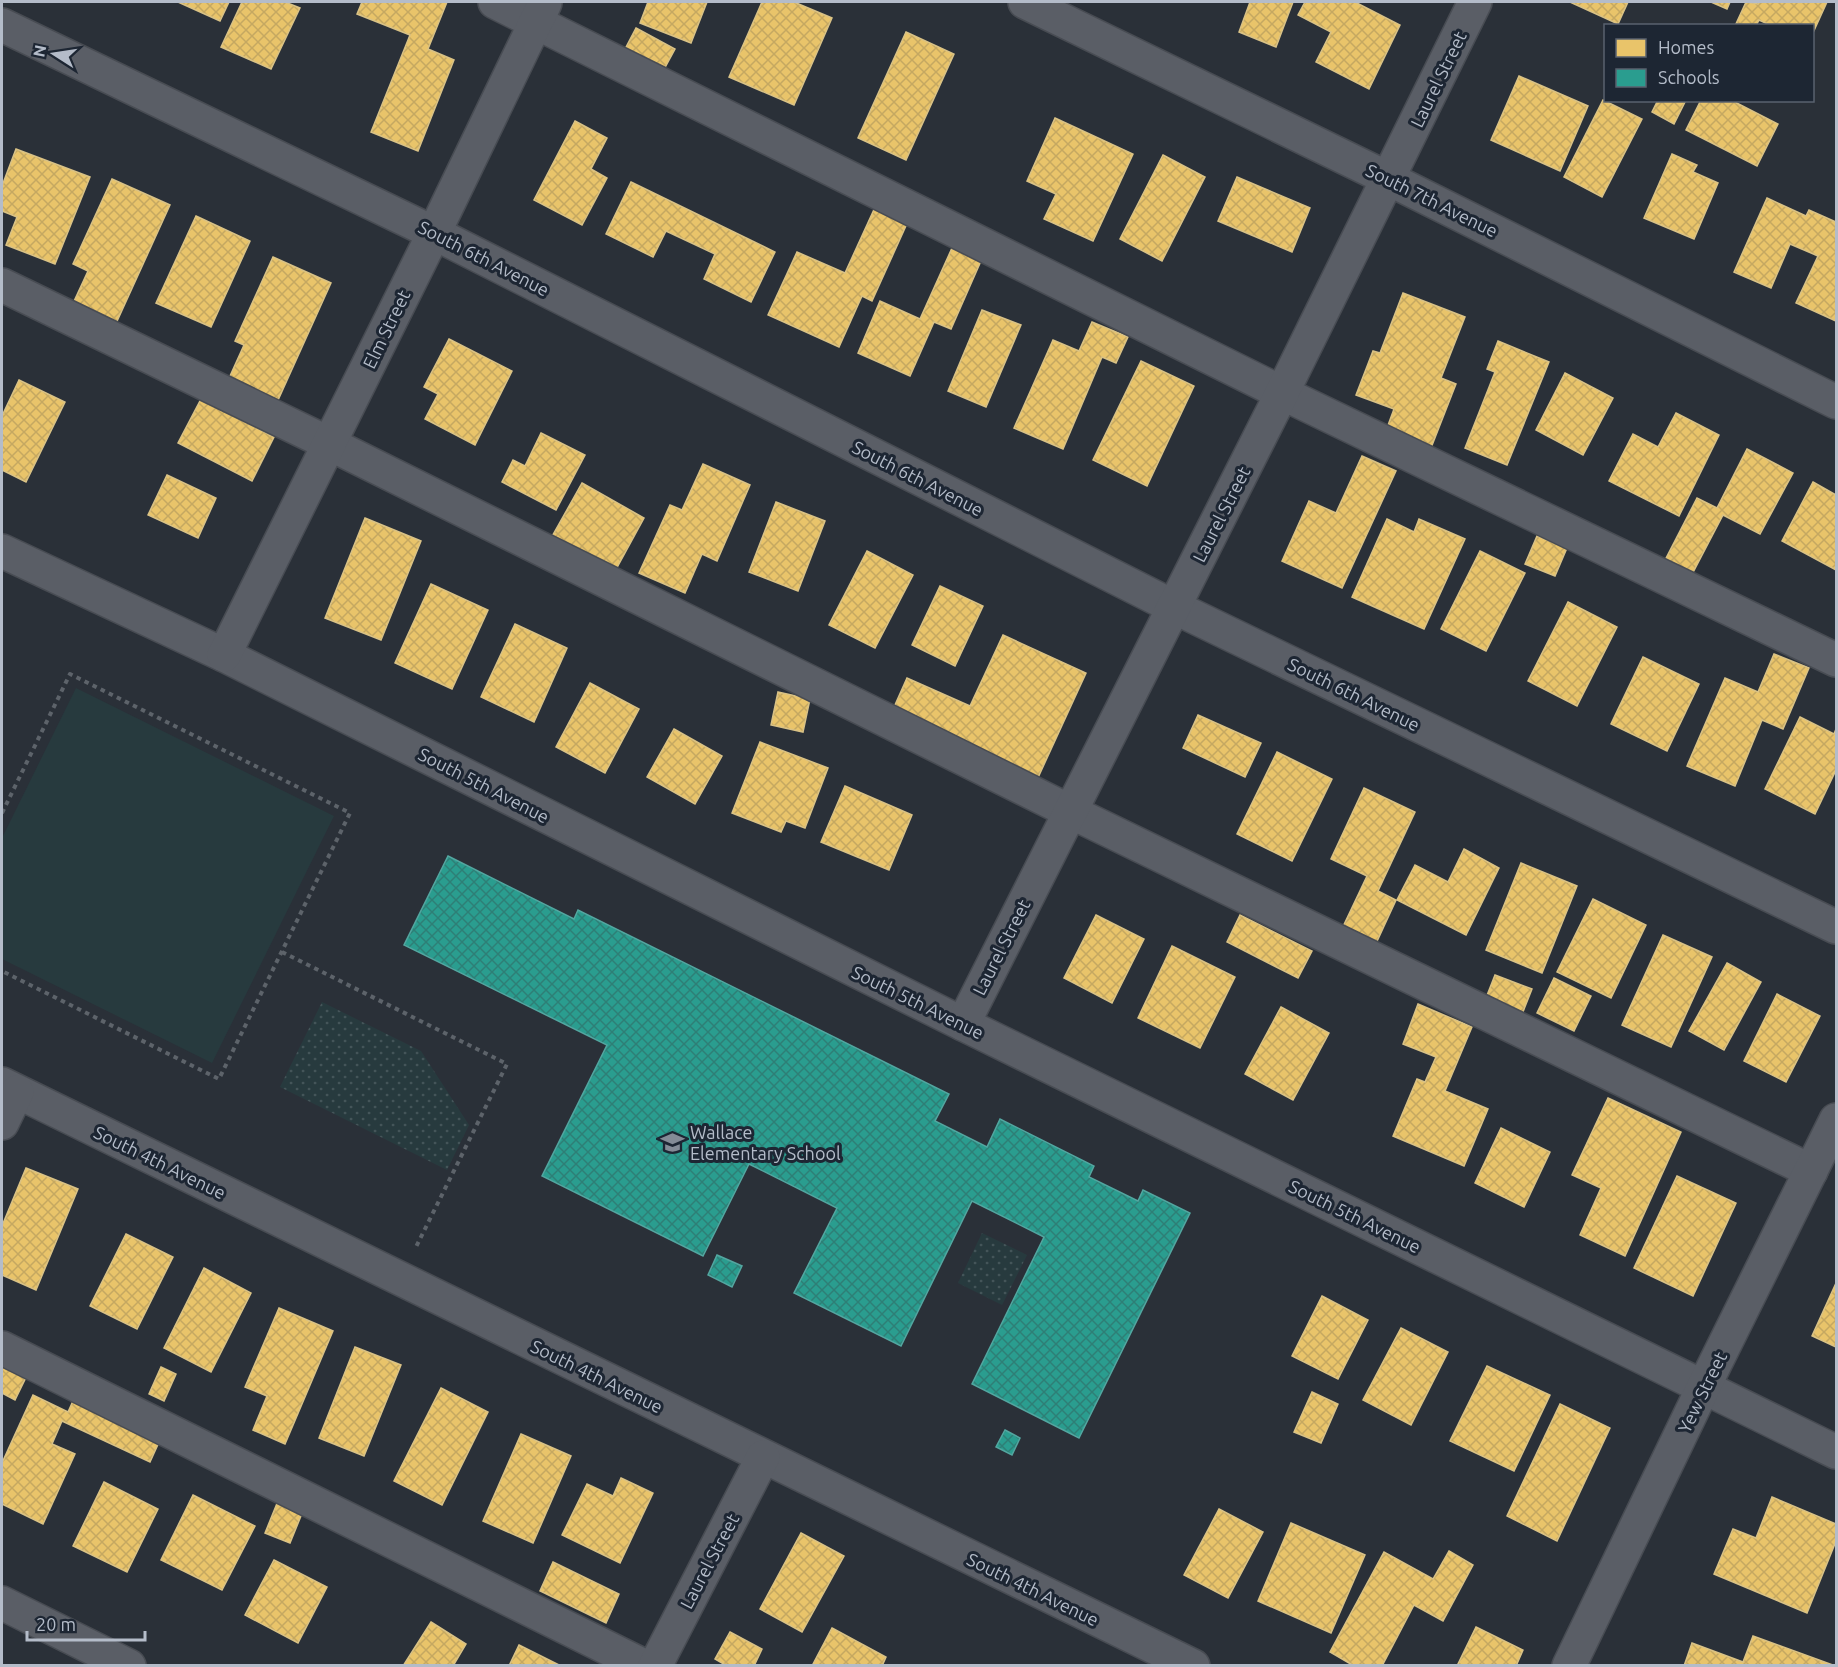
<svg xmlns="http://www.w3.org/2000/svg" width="1838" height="1667" font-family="Ubuntu,sans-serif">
<defs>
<pattern id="park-dots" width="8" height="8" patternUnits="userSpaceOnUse" patternTransform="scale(1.5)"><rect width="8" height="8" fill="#273a3e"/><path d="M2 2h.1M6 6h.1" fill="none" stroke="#445559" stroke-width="1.8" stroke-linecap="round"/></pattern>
<pattern id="homes-cross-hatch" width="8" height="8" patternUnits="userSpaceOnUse" patternTransform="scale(1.5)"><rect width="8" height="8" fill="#e9c46a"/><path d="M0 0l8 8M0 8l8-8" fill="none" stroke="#c5a861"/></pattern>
<pattern id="schools-cross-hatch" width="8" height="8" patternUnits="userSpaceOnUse" patternTransform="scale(1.5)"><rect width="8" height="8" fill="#2a9d8f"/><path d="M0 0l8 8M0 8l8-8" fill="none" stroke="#2e7f76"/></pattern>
</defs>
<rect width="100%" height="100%" fill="#2a3038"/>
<!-- grass -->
<polygon fill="#273a3e" points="76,688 334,816 212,1063 2,959 2,838"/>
<!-- park -->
<g fill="url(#park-dots)">
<polygon points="322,1002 421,1051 469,1125 447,1170 280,1087"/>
<polygon points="982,1233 1027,1255 1002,1305 958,1283"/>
</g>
<!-- homes -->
<g fill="url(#homes-cross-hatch)" stroke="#d9c286" stroke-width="1.5">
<polygon points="178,2 229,2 220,21"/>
<polygon points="242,2 285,2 300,8 271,69 221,47"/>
<polygon points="362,2 447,2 428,49 454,60 418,151 371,132 410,35 357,14"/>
<polygon points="648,2 707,2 691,43 640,23"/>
<polygon points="762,2 794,2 832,18 794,105 729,77"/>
<polygon points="1250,2 1293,2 1276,47 1239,32"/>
<polygon points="1305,2 1355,2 1400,25 1369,89 1316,62 1331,32 1298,15"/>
<polygon points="1570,2 1628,2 1618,24"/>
<polygon points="1711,2 1730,2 1727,9"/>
<polygon points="1746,2 1758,4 1759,2 1827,2 1812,35 1812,26 1772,26 1759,20 1756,26 1735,26"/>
<polygon points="636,28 675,49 662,73 623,53"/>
<polygon points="906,32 954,54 906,160 858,138"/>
<polygon points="1519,76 1588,106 1560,171 1491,140"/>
<polygon points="1603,100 1642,119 1602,197 1564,177"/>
<polygon points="1658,100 1686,100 1674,124 1652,112"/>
<polygon points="1701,100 1731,100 1778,124 1757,166 1686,130"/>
<polygon points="1055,118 1133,154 1093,241 1044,219 1056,194 1027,181"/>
<polygon points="575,121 607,138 591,169 607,178 582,225 534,200"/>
<polygon points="16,149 90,177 55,264 6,245 17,217 2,211 2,186"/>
<polygon points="1672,154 1697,165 1693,172 1718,183 1694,239 1644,218"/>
<polygon points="1163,155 1205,177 1162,261 1120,239"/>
<polygon points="1237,177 1310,208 1292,252 1218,221"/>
<polygon points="112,179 170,205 113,330 70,310 88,271 73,264"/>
<polygon points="631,182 775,252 751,302 704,279 715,254 666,231 653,257 606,234"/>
<polygon points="1767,198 1806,216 1809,210 1836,222 1836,321 1796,303 1818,256 1790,244 1771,288 1734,272"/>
<polygon points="877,203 910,217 872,301 862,296 839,347 768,315 797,252 845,273"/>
<polygon points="196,216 250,241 211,327 156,303"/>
<polygon points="952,248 981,261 951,329 934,322 910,376 858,353 880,301 920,319"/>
<polygon points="273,257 331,283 274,409 225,387 244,345 235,341"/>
<polygon points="1403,293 1465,317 1441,378 1456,384 1429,453 1384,436 1394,409 1356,395 1373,351 1380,353"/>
<polygon points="982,310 1021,325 986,407 948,391"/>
<polygon points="1092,322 1128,337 1116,363 1102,357 1063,449 1014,428 1053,340 1079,351"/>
<polygon points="449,339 512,371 475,445 425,419 438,394 424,387"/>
<polygon points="1498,341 1549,362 1507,465 1465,448 1495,372 1487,369"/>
<polygon points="1141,361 1194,386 1147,486 1093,460"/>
<polygon points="1565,373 1613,398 1583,455 1536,430"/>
<polygon points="19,380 65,402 26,482 2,470 2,416"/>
<polygon points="201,399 274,437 252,481 178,443"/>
<polygon points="1676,413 1719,435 1679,516 1609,481 1633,434 1658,447"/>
<polygon points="541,433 585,455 556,510 502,482 513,460 525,466"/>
<polygon points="1747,449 1793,473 1760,534 1723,515 1688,582 1661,568 1697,498 1717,508"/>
<polygon points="1362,456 1396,471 1342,588 1282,561 1309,501 1336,513"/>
<polygon points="703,464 750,485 717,561 702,554 685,593 639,573 670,505 682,510"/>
<polygon points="167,475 216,498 198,538 148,515"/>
<polygon points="1813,482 1836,495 1836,570 1782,541"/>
<polygon points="582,483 644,518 608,584 545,549"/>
<polygon points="776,502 825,521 798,591 749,572"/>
<polygon points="365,518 421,541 381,640 325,618"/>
<polygon points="1387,519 1414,532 1419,519 1465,539 1424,629 1352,597"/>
<polygon points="1537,536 1567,548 1555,576 1525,564"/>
<polygon points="867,551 913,575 875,648 829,625"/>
<polygon points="1480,551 1525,573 1486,651 1441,629"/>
<polygon points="431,584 488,610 452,689 395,663"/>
<polygon points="940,586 983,606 955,666 912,645"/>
<polygon points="1568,602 1617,627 1577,706 1528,681"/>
<polygon points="515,624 567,648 534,722 481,697"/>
<polygon points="1003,635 1086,673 1036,782 890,716 907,678 970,706"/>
<polygon points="1774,654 1809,668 1783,729 1762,720 1735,786 1687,766 1725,678 1758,692"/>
<polygon points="1643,657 1699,684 1667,751 1611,724"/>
<polygon points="590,683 639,709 605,773 556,747"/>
<polygon points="778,692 810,699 803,732 771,725"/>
<polygon points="1198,715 1261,743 1245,777 1183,748"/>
<polygon points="1800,717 1834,734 1836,729 1836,770 1815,814 1765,789"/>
<polygon points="674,729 722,756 695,804 647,777"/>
<polygon points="760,742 828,768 805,828 786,821 781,832 732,813"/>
<polygon points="1277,752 1332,779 1292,861 1237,834"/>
<polygon points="845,786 912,815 889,870 821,842"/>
<polygon points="1364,788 1415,812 1378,891 1396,900 1373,950 1339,935 1367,876 1331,859"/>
<polygon points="1464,849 1499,868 1466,935 1397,900 1415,865 1448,882"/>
<polygon points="1521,863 1577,886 1542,973 1486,950"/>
<polygon points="1593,899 1646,925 1611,998 1557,972"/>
<polygon points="1096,915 1144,939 1112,1003 1064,978"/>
<polygon points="1240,915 1312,951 1298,978 1227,942"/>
<polygon points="1663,935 1712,957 1671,1047 1622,1025"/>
<polygon points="1172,946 1235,977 1200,1048 1138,1018"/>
<polygon points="1727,963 1761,982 1724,1050 1689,1031"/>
<polygon points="1495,975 1532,989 1519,1022 1482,1008"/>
<polygon points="1554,978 1591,996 1574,1031 1537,1013"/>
<polygon points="1777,994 1820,1016 1786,1082 1744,1061"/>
<polygon points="1418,1004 1472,1027 1445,1091 1488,1109 1464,1166 1393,1136 1417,1079 1425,1082 1436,1057 1403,1044"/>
<polygon points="1281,1007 1329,1033 1293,1100 1245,1074"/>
<polygon points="1608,1098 1681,1132 1625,1256 1580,1235 1601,1188 1572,1175"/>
<polygon points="1501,1128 1550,1152 1524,1207 1475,1183"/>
<polygon points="26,1168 78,1189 36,1290 2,1275 2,1226"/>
<polygon points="1677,1176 1736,1203 1693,1296 1634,1268"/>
<polygon points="126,1234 173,1257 137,1329 90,1306"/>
<polygon points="204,1268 251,1293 211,1372 164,1348"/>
<polygon points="1836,1283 1836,1347 1812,1336"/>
<polygon points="1322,1296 1368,1320 1338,1379 1292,1356"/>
<polygon points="279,1308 333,1331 285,1444 253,1430 267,1396 245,1387"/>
<polygon points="1401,1328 1448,1352 1411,1425 1363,1400"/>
<polygon points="355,1347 401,1365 364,1456 319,1438"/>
<polygon points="2,1356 30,1369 15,1400 2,1393"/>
<polygon points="1487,1366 1550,1395 1514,1471 1450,1441"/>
<polygon points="161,1367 176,1374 164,1401 149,1394"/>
<polygon points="441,1388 488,1412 442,1505 394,1481"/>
<polygon points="78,1390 164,1431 150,1462 62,1421 52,1444 75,1454 43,1524 2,1504 2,1463 33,1395 68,1412"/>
<polygon points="1312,1392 1338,1404 1321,1443 1294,1432"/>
<polygon points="1560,1404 1610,1428 1557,1541 1507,1516"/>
<polygon points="521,1434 571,1456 533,1543 483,1521"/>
<polygon points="621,1478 653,1493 620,1563 562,1535 587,1484 613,1496"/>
<polygon points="104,1482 158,1509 127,1572 73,1546"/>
<polygon points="193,1495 255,1526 222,1590 161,1560"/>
<polygon points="1772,1497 1836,1524 1836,1541 1807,1613 1714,1574 1733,1529 1756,1538"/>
<polygon points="278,1501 303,1511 290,1543 265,1533"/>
<polygon points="1219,1509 1263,1532 1228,1598 1184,1575"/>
<polygon points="1291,1523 1365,1555 1331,1633 1258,1601"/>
<polygon points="801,1533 844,1556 802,1632 760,1609"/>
<polygon points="1449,1551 1473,1565 1443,1621 1414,1605 1382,1666 1354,1666 1330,1652 1384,1552 1433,1579"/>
<polygon points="274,1560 327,1587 298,1643 245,1615"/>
<polygon points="553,1562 619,1594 606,1623 540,1591"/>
<polygon points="431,1622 466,1644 453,1666 403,1666"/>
<polygon points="1476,1627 1523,1650 1516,1666 1457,1666"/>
<polygon points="832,1628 886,1657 882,1666 812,1666"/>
<polygon points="730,1632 762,1649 754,1666 727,1666 715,1659"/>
<polygon points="1753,1636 1833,1665 1832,1666 1684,1666 1692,1643 1743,1662"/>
<polygon points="519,1645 561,1666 509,1666"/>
</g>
<!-- schools -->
<g fill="url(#schools-cross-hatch)" stroke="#53a6a0" stroke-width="1.5">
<polygon points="448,856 574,919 578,910 949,1094 935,1121 987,1147 1000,1119 1094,1166 1089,1177 1138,1201 1143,1190 1190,1213 1079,1438 972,1384 1044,1237 972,1201 901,1346 794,1293 837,1208 749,1164 703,1256 542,1176 607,1045 404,945"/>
<polygon points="717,1255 742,1266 732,1287 708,1275"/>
<polygon points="1005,1430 1020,1438 1012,1455 996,1447"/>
</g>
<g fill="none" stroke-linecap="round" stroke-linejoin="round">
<defs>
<g id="minor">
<polyline points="495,2 1282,393 1836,660"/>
<polyline points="1025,2 1389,179 1836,402"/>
<polyline points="2,25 434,233 1174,607 1836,927"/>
<polyline points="2,285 330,444 1069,811 1811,1171"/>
<polyline points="2,551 224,655 963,1024 1836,1452"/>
<polyline points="224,655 434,233 545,3"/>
<polyline points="963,1024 1282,393 1475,2"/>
<polyline points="2,1084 1193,1666"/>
<polyline points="2,1123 17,1092"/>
<polyline points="2,1348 644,1666"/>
<polyline points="2,1603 129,1666"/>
<polyline points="655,1666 763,1457"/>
<polyline points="1569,1666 1704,1386 1836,1120"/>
</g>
</defs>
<!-- minor casing -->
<use href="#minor" stroke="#484c53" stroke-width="36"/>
<!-- path -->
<g stroke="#5d636a" stroke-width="4" stroke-dasharray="4.5 4.5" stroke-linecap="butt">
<polyline points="2,813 70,674 350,813 219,1079 2,971"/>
<polyline points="282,952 507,1064 416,1247"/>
</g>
<!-- minor -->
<use href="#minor" stroke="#5a5e66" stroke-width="33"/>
</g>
<!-- icons -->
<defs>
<symbol id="school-bare" viewBox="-9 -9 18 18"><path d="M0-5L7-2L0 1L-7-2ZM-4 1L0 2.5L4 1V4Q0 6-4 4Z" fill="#848b96" stroke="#1d2633" stroke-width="2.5" paint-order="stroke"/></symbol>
</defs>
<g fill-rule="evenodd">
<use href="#school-bare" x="656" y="1126" width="33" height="33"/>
</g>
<g text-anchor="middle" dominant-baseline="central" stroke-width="6" stroke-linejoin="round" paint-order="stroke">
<!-- street labels -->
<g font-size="18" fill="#b4bcc9" stroke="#1d2633">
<text transform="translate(1438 79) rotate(-64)">Laurel Street</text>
<text transform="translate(1432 200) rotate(26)">South 7th Avenue</text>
<text transform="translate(484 258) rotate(27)">South 6th Avenue</text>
<text transform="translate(386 329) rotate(-64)">Elm Street</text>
<text transform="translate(918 478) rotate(27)">South 6th Avenue</text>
<text transform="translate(1221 514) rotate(-63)">Laurel Street</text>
<text transform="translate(1354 694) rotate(26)">South 6th Avenue</text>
<text transform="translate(484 785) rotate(27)">South 5th Avenue</text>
<text transform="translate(1001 947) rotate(-63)">Laurel Street</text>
<text transform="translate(918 1002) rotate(26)">South 5th Avenue</text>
<text transform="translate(160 1162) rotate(26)">South 4th Avenue</text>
<text transform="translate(1355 1216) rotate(26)">South 5th Avenue</text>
<text transform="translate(597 1376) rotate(26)">South 4th Avenue</text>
<text transform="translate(1702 1392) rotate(-64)">Yew Street</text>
<text transform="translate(709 1561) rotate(-62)">Laurel Street</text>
<text transform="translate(1033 1589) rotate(26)">South 4th Avenue</text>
</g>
<!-- poi labels -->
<g font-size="18" fill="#b4bcc9" stroke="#1d2633" text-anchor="start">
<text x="690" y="1132">Wallace<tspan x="690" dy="21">Elementary School</tspan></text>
</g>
</g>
<!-- border -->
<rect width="1838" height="1667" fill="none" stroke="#b4bcc9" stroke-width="6"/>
<!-- legend -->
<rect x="1604" y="24" width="210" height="78" fill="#1d2633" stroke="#59626f" stroke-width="1.5"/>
<rect x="1616" y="39" width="30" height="18" fill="#e9c46a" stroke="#59626f" stroke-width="1.5"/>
<text x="1658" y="54" font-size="18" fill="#b4bcc9">Homes</text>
<rect x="1616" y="69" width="30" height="18" fill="#2a9d8f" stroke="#59626f" stroke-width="1.5"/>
<text x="1658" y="84" font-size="18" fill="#b4bcc9">Schools</text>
<!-- north arrow -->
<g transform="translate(54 54) rotate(282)" stroke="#1d2633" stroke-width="4.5" paint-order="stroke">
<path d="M0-4.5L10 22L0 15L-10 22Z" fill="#b4bcc9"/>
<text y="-9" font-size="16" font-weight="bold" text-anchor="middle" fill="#b4bcc9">N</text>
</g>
<!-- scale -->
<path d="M27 1631v9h118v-9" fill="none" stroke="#b4bcc9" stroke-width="3"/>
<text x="36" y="1631" font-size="18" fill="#b4bcc9" stroke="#1d2633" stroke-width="4.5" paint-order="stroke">20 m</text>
</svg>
